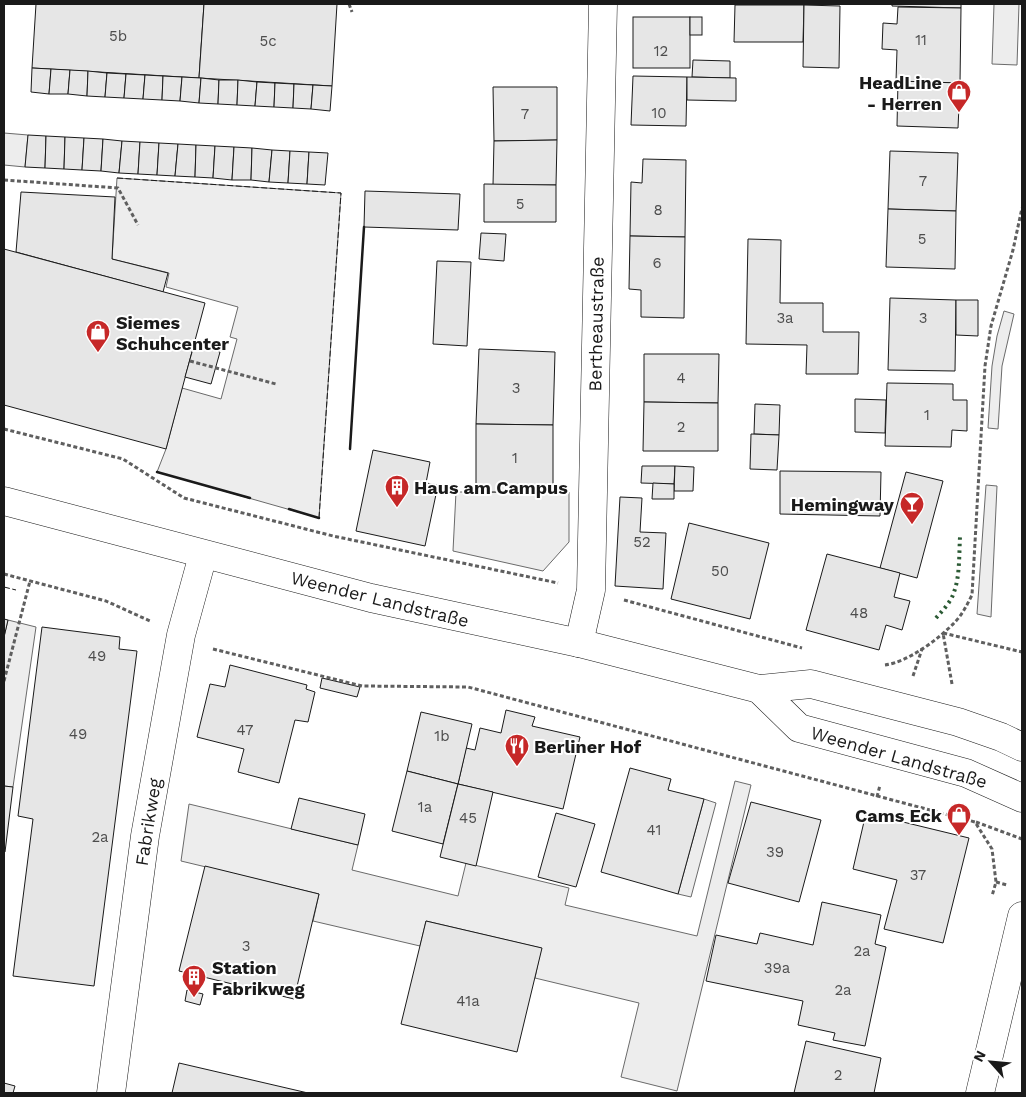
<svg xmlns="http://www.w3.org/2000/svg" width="1026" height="1097" font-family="'Work Sans',sans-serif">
<rect width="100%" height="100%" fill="#fff"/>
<!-- built -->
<g fill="#ededed" stroke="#6a6a6a">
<polygon points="994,4 1019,4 1017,65 992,64"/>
<polygon points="4,133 28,135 25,167 4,165"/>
<polygon points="117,178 341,193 319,518 157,472 166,449 182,388 221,399 237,339 230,337 238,307 166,287 169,273 112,259"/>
<polygon points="1004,311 1014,314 1002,366 998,429 988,428 992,366 997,336"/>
<polygon points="986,485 997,486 991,617 977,614"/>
<polygon points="456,492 569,492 569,542 543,571 453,551"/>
<polygon points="8,620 36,627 13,787 4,786 4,637"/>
<polygon points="735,781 751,785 677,1091 621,1077 639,1003 535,978 541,948 426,921 420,946 313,921 319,894 181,861 189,804 358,845 352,870 458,896 466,863 569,888 565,905 697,936"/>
<polygon points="704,799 716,803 691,897 678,894"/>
</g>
<!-- building -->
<g fill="#e6e6e6" stroke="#1a1a1a">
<polygon points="36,4 204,4 199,78 32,68"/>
<polygon points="204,4 337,4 332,86 199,78"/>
<rect x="762" y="4" width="34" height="1"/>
<polygon points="892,4 961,4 961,8 892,6"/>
<polygon points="735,5 804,5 803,42 734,42"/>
<polygon points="804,5 840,6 839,68 803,67"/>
<polygon points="898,7 961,8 960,83 896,81 897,50 882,49 883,23 897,24"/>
<rect x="633" y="17" width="57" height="51"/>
<rect x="690" y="17" width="12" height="18"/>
<polygon points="693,60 730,61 730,78 692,77"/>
<polygon points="32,68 51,69 49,94 31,92"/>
<polygon points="51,69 70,70 68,94 49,94"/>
<polygon points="70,70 88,71 87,96 68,94"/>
<polygon points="88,71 107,73 105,97 87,96"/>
<polygon points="107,73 126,74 124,98 105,97"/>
<polygon points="126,74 145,75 143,99 124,98"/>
<polygon points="145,75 163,76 162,100 143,99"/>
<polygon points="163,76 182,77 180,101 162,100"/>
<polygon points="633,76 687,77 686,126 631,125"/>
<polygon points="182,77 201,78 199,103 180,101"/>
<polygon points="687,77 736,78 736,101 687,100"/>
<polygon points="201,78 219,80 218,104 199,103"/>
<polygon points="219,80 238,80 237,105 218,104"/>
<polygon points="238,80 257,82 255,106 237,105"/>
<polygon points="898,81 960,83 958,128 897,126"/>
<polygon points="257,82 275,83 274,107 255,106"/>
<polygon points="275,83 294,84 293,108 274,107"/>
<polygon points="294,84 313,85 311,109 293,108"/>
<polygon points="313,85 332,86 330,111 311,109"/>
<polygon points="493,87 557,87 557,140 494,141"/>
<polygon points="28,135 46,136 45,168 25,167"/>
<polygon points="46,136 65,137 64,169 45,168"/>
<polygon points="65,137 84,138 82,170 64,169"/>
<polygon points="84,138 103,139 101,171 82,170"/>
<polygon points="103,139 122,141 119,173 101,171"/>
<polygon points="557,140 556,185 493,185 494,141"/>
<polygon points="122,141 140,142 138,174 119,173"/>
<polygon points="140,142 159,143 157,175 138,174"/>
<polygon points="159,143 178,144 175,176 157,175"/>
<polygon points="178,144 196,145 195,177 175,176"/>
<polygon points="196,145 215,146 213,178 195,177"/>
<polygon points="215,146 234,147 232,180 213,178"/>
<polygon points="234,147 252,148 251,180 232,180"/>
<polygon points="252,148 272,150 269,182 251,180"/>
<polygon points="272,150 290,151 288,183 269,182"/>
<polygon points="290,151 309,152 307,184 288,183"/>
<polygon points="890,151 958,153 956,211 888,209"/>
<polygon points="309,152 328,153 325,185 307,184"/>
<polygon points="643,159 686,160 685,237 630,236 631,182 642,183"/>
<polygon points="484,184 556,185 556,222 484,222"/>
<polygon points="365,191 460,194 458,230 364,227"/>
<polygon points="21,192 115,197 112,259 168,273 163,292 16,252"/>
<polygon points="888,209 956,211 955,269 886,267"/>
<polygon points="481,233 506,234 504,261 479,259"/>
<polygon points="630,236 685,237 684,318 641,317 641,290 629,289"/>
<polygon points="748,239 781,240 780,303 823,303 823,332 859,332 858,374 806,374 807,345 746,344"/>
<polygon points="4,249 205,303 166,449 4,405"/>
<polygon points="437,261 471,262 467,346 433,344"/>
<polygon points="890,298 956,300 955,371 888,370"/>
<polygon points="956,300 978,300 978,336 956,335"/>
<polygon points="194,345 220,352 211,384 185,377"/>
<polygon points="479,349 555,352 553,425 476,424"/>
<polygon points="644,354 719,354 718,403 644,402"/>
<polygon points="887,383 953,384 953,400 967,400 967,431 952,430 951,447 885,446"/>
<polygon points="855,399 886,400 885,433 855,432"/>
<polygon points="644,402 718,403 718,451 643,451"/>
<polygon points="755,404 780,405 779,435 754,434"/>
<polygon points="476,424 553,425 553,492 476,492"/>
<polygon points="751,434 779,435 777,470 750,469"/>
<polygon points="373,450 430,462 426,483 438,485 425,546 356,531"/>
<polygon points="642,466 675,466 674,484 641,483"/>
<polygon points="675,466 694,467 693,491 674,491"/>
<polygon points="780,471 881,472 880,516 780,514"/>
<polygon points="906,472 943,481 917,578 880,568"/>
<polygon points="653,483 674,484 674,499 652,499"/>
<polygon points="620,497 642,498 640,532 666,533 663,589 615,586"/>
<polygon points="689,523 769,543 750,619 671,599"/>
<polygon points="827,554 900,573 894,597 910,601 902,630 886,625 879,650 806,630"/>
<polygon points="4,619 8,620 4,637"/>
<polygon points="42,627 120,637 119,649 137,651 94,986 13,976 33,819 18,816"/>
<polygon points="230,665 307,685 306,689 315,692 308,722 295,720 279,783 238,772 244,749 197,737 210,684 225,687"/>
<polygon points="322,678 360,687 357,697 320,688"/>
<polygon points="506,710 535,717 532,726 580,737 563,809 458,784 466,748 475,750 480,728 501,733"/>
<polygon points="421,712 472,724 458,784 407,771"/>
<polygon points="630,768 671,779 668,790 704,799 678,894 601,872"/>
<polygon points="407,771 458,784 443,844 392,831"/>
<polygon points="458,784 493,792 476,866 440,857"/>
<polygon points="4,786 13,787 5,852 4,851"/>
<polygon points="299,798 365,814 358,845 291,829"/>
<polygon points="751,802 821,820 799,902 728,883"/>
<polygon points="556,813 595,824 576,887 538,877"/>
<polygon points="866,813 969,838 943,943 884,929 897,880 853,869"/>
<polygon points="205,866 319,894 294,999 179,971"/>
<polygon points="822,902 881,915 875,944 886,947 865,1046 833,1040 835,1033 798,1025 803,1001 706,981 716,935 757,944 760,933 813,945"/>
<polygon points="426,921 542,948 517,1052 401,1024"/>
<polygon points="187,990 203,994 200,1005 185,1001"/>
<polygon points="806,1041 881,1058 874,1093 794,1093"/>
<polygon points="179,1063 308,1093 172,1093"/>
<polygon points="4,1083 15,1086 13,1093 4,1093"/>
</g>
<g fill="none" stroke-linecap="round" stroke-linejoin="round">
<defs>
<g id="street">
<polyline points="579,643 591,590 603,4"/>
<polyline points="111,1093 145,836 181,635 203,555"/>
</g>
<polyline id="secondary" points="980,1093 1022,916"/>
<g id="primary">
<polyline points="4,501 371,598 579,643 759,689 811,684 958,722 1001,737 1022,747"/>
<polyline points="759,689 799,728 966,773 1022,798"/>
</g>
</defs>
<!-- street casing -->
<use href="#street" stroke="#1a1a1a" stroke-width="29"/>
<!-- secondary casing -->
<use href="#secondary" stroke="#1a1a1a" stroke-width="29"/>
<!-- primary casing -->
<use href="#primary" stroke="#1a1a1a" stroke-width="29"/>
<!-- path -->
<g stroke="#5f5f5f" stroke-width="3" stroke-dasharray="4 2.5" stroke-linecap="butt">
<polyline points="349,4 352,12"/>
<polyline points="4,180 118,188 138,225"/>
<polyline points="190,361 276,384"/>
<polyline points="4,429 123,459 184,498 333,536 558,583"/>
<polyline points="4,574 106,601 150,621"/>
<polyline points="624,600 802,648"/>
<polyline points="213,649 362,686 468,687 975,822 992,849 996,882 992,896"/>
<path d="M885,665c23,-3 54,-26 70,-43 7,-7 12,-17 17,-27l13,-229 6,-40 22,-76 9,-42"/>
<polyline points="913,676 922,649"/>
<polyline points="4,681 30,581"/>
<polyline points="952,684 943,633 1022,652"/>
<polyline points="877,797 880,785"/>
<polyline points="976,822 1022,839"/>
<polyline points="996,882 1007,885"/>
</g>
<!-- street -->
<use href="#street" stroke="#fff" stroke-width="28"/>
<!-- secondary -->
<use href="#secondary" stroke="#fff" stroke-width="28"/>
<!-- primary -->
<use href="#primary" stroke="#fff" stroke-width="28"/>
<!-- hedge -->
<path stroke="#2b5a34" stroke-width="4" stroke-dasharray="2.5 4" stroke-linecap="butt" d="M936,618c7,-8 15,-16 18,-26 6,-16 5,-38 6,-55"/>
<!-- fence -->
<g stroke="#1a1a1a" stroke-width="1" stroke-dasharray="6 2.5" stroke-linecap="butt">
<polyline points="117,178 341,193 319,518"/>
<polyline points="4,587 16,590"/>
</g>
<!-- wall -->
<g stroke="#1a1a1a" stroke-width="2.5">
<polyline points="350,449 364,227"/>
<polyline points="157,472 250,498"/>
<polyline points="289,509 319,518"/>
</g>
</g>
<!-- icons -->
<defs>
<symbol id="shop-pin" viewBox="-11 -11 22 30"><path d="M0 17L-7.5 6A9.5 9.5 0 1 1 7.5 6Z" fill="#c62828" stroke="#fff"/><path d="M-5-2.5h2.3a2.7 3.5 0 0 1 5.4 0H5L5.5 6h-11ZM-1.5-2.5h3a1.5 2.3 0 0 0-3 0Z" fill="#fff"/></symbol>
<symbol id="building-pin" viewBox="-11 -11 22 30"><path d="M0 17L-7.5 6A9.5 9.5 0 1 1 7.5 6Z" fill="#c62828" stroke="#fff"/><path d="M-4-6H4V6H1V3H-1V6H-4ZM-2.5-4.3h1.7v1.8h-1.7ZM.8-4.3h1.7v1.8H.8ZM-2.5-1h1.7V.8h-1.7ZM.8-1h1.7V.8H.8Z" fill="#fff"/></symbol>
<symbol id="bar-pin" viewBox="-11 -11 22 30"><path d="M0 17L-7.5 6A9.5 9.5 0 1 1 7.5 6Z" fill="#c62828" stroke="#fff"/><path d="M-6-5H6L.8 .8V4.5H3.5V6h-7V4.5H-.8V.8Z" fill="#fff"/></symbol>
<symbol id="restaurant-pin" viewBox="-11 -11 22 30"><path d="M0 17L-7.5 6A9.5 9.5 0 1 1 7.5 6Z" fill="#c62828" stroke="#fff"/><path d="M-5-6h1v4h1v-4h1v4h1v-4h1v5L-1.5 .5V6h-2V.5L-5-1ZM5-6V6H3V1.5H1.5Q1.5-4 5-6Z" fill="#fff"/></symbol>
</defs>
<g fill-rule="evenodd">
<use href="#shop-pin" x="945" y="78" width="28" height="38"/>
<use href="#shop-pin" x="84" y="318" width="28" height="38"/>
<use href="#building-pin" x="383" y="473" width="28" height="38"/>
<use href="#bar-pin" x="898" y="490" width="28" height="38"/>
<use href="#restaurant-pin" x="503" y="732" width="28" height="38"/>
<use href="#shop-pin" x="945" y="801" width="28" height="38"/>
<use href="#building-pin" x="180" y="963" width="28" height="38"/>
</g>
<g text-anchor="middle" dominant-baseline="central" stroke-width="4" stroke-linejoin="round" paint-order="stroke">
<!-- number labels -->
<g font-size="15" fill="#4d4d4d">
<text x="118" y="36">5b</text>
<text x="921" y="40">11</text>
<text x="268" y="41">5c</text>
<text x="661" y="51">12</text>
<text x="659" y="113">10</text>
<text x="525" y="114">7</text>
<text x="923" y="181">7</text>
<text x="520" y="204">5</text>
<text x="658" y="210">8</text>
<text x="922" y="239">5</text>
<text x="657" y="263">6</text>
<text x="785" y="318">3a</text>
<text x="923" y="318">3</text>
<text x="681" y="378">4</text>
<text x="516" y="388">3</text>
<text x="927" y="415">1</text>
<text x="681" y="427">2</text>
<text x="515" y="458">1</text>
<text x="642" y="542">52</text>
<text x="720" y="571">50</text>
<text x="859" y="613">48</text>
<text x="97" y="656">49</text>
<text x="245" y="730">47</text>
<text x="78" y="734">49</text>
<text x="442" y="736">1b</text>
<text x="425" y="807">1a</text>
<text x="468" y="818">45</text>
<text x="654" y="830">41</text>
<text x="100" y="837">2a</text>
<text x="775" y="852">39</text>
<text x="918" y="875">37</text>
<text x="246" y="946">3</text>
<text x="862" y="951">2a</text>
<text x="777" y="968">39a</text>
<text x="843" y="990">2a</text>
<text x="468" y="1001">41a</text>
<text x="838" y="1075">2</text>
</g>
<!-- poi labels -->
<g font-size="18" font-weight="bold" fill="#1a1a1a" stroke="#fff" text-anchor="start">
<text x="942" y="82" text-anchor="end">HeadLine<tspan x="942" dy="21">- Herren</tspan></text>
<text x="116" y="322">Siemes<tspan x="116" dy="21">Schuhcenter</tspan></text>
<text x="414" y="487">Haus am Campus</text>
<text x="894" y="504" text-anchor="end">Hemingway</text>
<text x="534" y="746">Berliner Hof</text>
<text x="942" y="815" text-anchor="end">Cams Eck</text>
<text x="212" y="967">Station<tspan x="212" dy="21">Fabrikweg</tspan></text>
</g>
<!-- street labels -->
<g font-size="18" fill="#1a1a1a" stroke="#fff">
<text transform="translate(596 324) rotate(-89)">Bertheaustraße</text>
<text transform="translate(380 599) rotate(14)">Weender Landstraße</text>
<text transform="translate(899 757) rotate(16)">Weender Landstraße</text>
<text transform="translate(148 822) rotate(-81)">Fabrikweg</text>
</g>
</g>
<!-- border -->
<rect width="1026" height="1097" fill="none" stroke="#1a1a1a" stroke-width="10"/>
<!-- north arrow -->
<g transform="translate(991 1062) rotate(297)" stroke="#ffffff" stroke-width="4" paint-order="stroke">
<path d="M0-4L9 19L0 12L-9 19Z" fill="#1a1a1a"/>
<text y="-8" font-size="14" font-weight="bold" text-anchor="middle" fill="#1a1a1a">N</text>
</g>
</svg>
